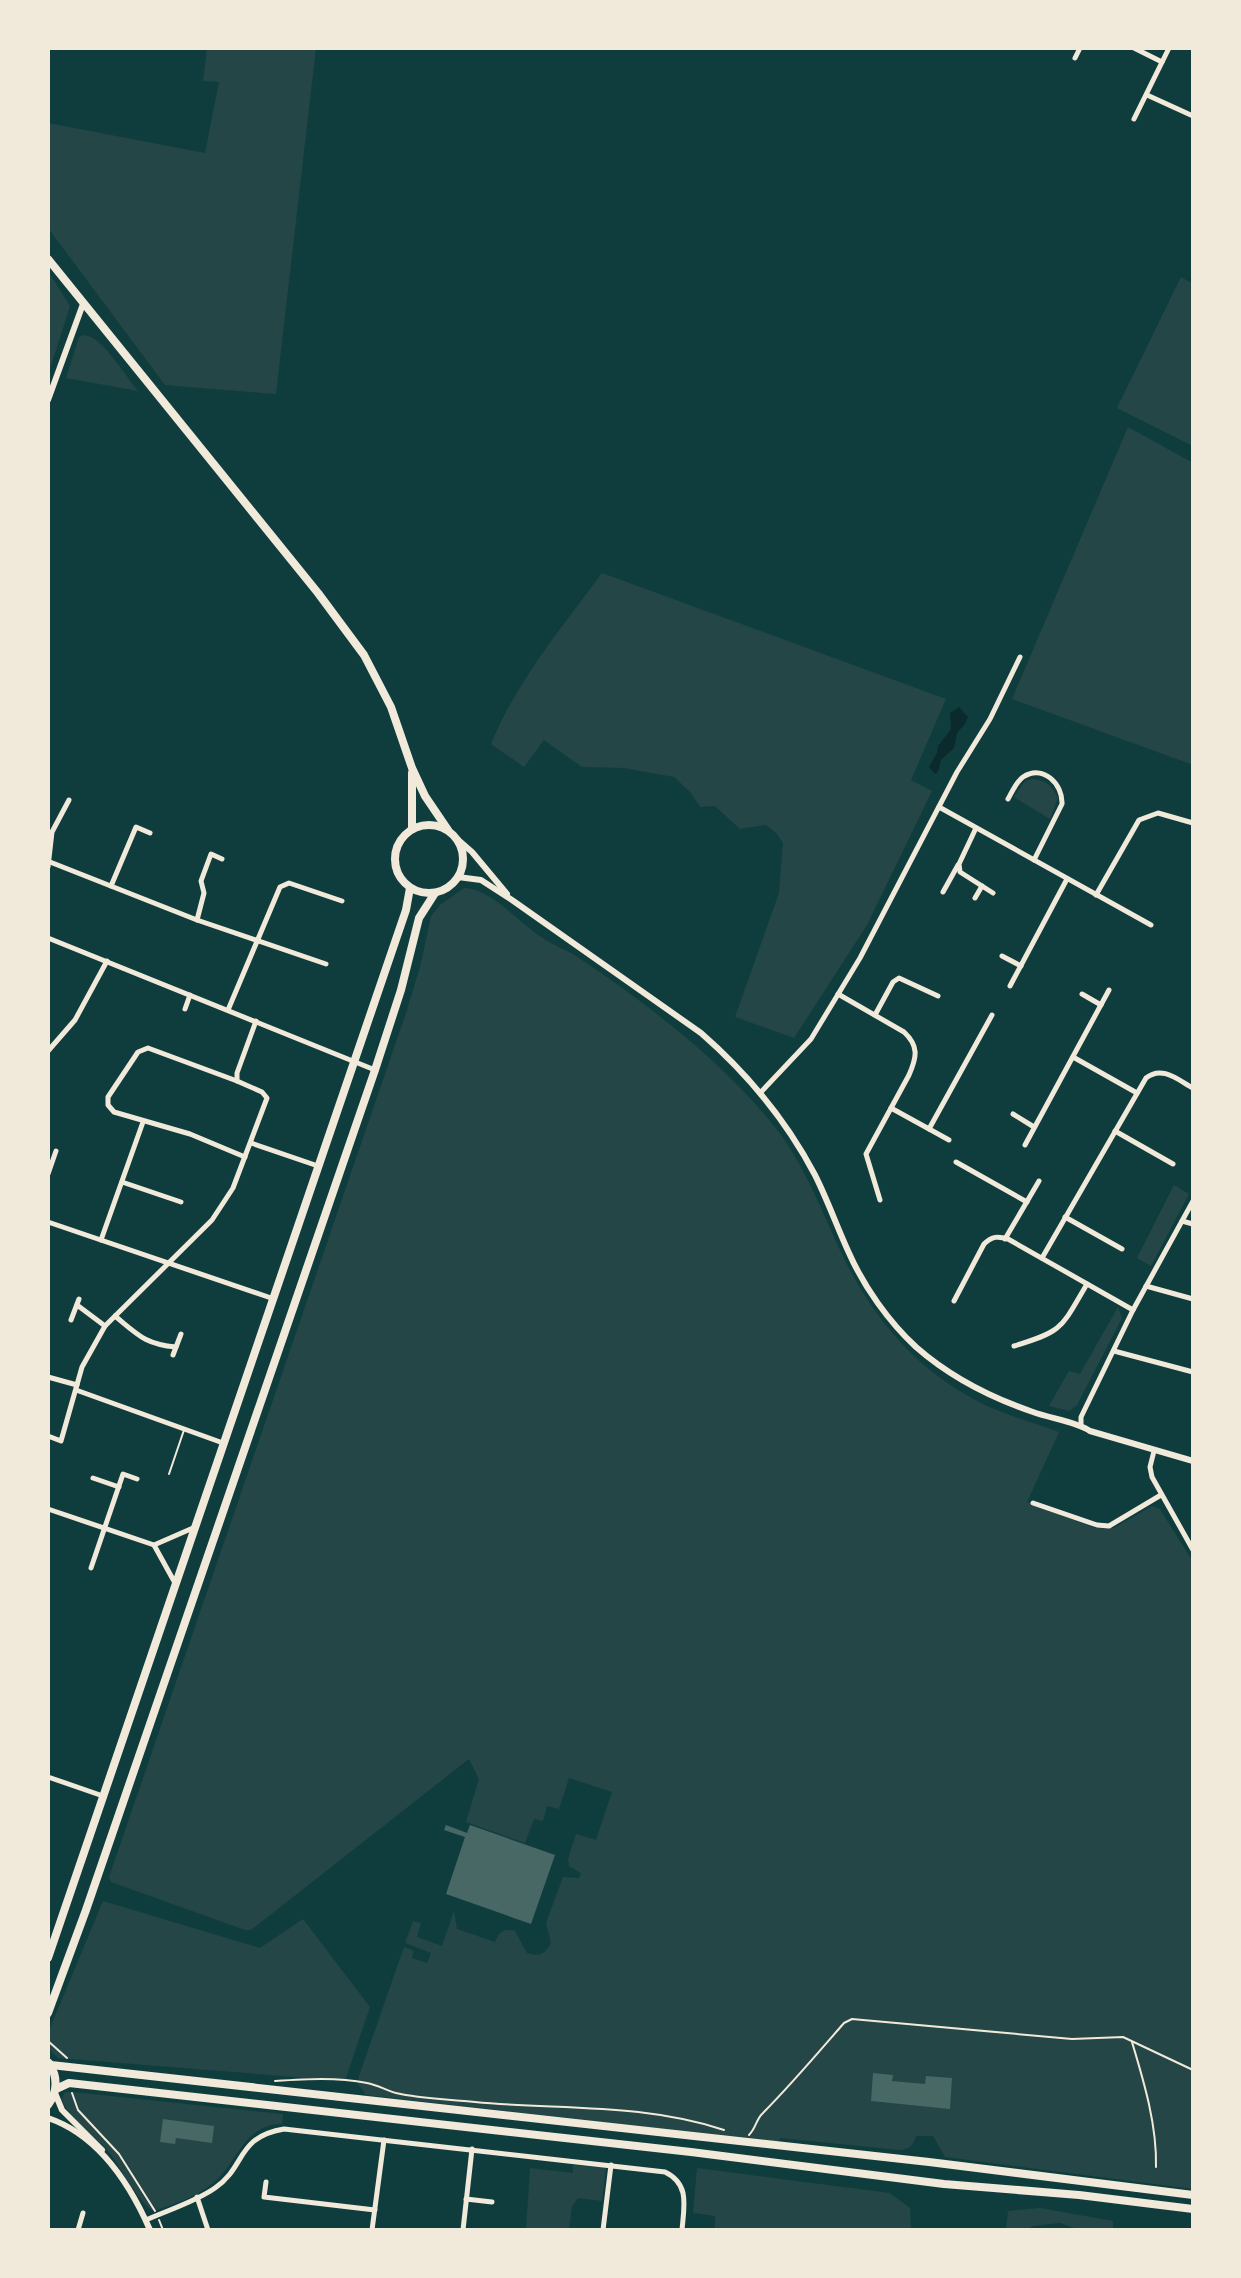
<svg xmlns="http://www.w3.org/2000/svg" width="1241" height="2278" font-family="Cabin,sans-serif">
<rect width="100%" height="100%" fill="#0f3d3e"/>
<!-- green -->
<g fill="#244646">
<polygon points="207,48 316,48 276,394 165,385 48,228 48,123 205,153 219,82 203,81"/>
<polygon points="48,271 70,306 48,375"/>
<polygon points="1181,277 1193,284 1193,446 1117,408"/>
<path d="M84,335c18,1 42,42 54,56l-72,-13 13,-41z"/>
<polygon points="1128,427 1193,463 1193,765 1012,699"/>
<path d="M602,573l344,126 -35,81 21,11 -65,134 -73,113 -59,-21 44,-124 4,-50 -6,-9 -11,-9 -26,4 -25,-23 -15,1 -9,-14 -17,-16 -50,-9 -42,-1 -38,-27 -20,27 -33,-23c25,-62 71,-117 111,-171z"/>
<path d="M1034,779c13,2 18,7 24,19l-8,21 -36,-22 11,-16z"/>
<path d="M464,888c27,0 57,37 80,51 11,7 22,11 32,17 70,47 140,100 194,165 40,47 56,107 86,160 31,54 72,96 129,124 24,11 50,18 74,27l-32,70 68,26h19l38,-22 8,3 33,53v627l-248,-32 -12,-21h-17c-2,9 -7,14 -17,14l-119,-12 -1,4 -413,-47 -8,-11 1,-8 45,-129 10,4 -2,7 15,5 4,-10 -26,-10 8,-22 8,2 -4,14 25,9 12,-35 3,18 38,13c4,-10 9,-14 20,-11l12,22c13,4 19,1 24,-11l-5,-19 17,-46 16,1 2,-5 -12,-7 -1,-7 8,-25 20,6 16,-48 -43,-14 -10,31 -12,-3 -4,15 -9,-2 -9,24 -59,-21 13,-43 -10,-20 -218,171h-6l-134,-48 -2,-5 297,-864 14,-46 11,-51 9,-11z"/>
<polygon points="1174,1185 1189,1194 1151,1266 1137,1258"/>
<polygon points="1118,1307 1122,1318 1077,1405 1069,1411 1049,1406 1069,1371 1080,1374"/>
<polygon points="103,1901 260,1948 303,1919 370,2007 345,2081 58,2058 48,2048 50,2028"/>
<path d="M65,2092h8l210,22 -1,10c-39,0 -44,40 -70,60 -14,12 -40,21 -58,27 -16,-8 -33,-44 -46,-60 -12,-14 -42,-35 -46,-52z"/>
<polygon points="573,2165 606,2168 602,2201 578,2198 572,2206 569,2230 526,2230 530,2168 573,2173"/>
<polygon points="697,2168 890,2193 910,2208 911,2230 715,2230 715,2216 693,2213"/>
<polygon points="1040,2208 1113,2221 1113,2230 1080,2230 1060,2223 1033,2226 1026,2230 1006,2230 1008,2211"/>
</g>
<!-- water -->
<polygon fill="#0a2a2b" points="959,707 968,717 965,724 957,733 954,748 941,760 938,772 935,774 929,767 937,753 938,746 951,729 950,713"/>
<!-- building -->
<g fill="#486865">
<polygon points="446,1825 467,1833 470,1825 555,1855 531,1924 446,1894 465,1837 444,1830"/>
<polygon points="873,2073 893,2075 892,2081 925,2084 926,2076 952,2078 950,2109 871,2101"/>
<polygon points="163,2119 214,2126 212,2143 176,2138 175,2144 160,2142"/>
</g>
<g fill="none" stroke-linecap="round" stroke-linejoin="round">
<!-- path -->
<g stroke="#f1e9da" stroke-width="2">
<polyline points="48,2041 67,2058"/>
<path d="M1132,2042c12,40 25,83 24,125"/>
<path d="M275,2081c31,-2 62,-4 92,2 10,2 19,7 29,10 26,6 53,6 79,9 84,8 167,1 249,28"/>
<polyline points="72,2093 78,2110 119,2154 155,2211"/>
<path d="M749,2135c7,-7 7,-15 13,-21 29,-29 55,-60 82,-91l8,-4 220,20 51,-2 70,33"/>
<polyline points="159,2220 163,2230"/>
</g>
<!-- service -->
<polyline stroke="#f1e9da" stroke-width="2" points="169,1474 184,1430"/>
<!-- minor -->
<g stroke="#f1e9da" stroke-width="5">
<polyline points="1134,48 1162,62"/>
<polyline points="1075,58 1080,48"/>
<polyline points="1147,95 1193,116"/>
<polyline points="1134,119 1169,48"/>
<path d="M1008,799c4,-7 8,-17 15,-22 20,-13 40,7 39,27l-28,56"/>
<polyline points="939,807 1151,925"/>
<polyline points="976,828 959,864 960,872 993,893"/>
<polyline points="50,862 197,920 326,964"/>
<polyline points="48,867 52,832 69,800"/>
<polyline points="111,886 136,827 150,833"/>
<polyline points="943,892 958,865"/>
<polyline points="1096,895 1139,820 1158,813 1193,823"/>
<polyline points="975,898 982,886"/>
<polyline points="197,920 204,893 201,881 211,854 222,859"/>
<polyline points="48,938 375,1070"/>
<polyline points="1002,956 1021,966"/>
<polyline points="1010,986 1067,879"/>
<path d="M838,994l66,38c15,14 13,25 5,43l-43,79 14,46"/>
<polyline points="1082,994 1101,1005"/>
<polyline points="185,1009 190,995"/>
<polyline points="228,1010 280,887 289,883 342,901"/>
<polyline points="875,1015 893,982 899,978 938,996"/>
<polyline points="48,1051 75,1020 107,961"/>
<polyline points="1073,1057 1137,1093"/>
<polyline points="237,1081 148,1048 138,1052 108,1097 108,1105 114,1112 190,1134 245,1157"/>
<polyline points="761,1092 811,1039 860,958 957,772 990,719 1020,657"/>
<polyline points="891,1108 949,1140"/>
<polyline points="1013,1114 1034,1127"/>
<polyline points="929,1129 992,1015"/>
<polyline points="1115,1131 1173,1164"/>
<polyline points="251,1143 318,1166"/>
<polyline points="1025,1145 1109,990"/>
<polyline points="956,1162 1027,1202"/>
<polyline points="48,1174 56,1151"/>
<polyline points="122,1182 181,1202"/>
<polyline points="1065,1217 1122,1249"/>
<polyline points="1182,1221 1193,1224"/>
<polyline points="48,1222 274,1299"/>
<polyline points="1005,1239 1039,1181"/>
<polyline points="101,1240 143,1122"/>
<path d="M1042,1258l104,-180c16,-13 32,2 47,10"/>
<polyline points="1146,1286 1193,1299"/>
<path d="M954,1301l30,-57c8,-8 14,-8 24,-5l125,71"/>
<polyline points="77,1305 105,1326"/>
<path d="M115,1316c23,19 30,28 61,31"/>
<polyline points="71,1320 79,1299"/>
<path d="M1014,1346c50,-15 47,-18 73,-62"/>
<polyline points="1114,1351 1193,1372"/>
<polyline points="173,1355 181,1334"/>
<polyline points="48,1377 77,1385"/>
<polyline points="76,1390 223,1443"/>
<polyline points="1081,1425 1081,1417 1133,1310 1193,1201"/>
<polyline points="48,1436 61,1441 82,1367 105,1326 212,1220 233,1188 267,1098 262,1092 237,1081 237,1073 256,1021"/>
<polyline points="1154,1451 1150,1467 1152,1477 1193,1550"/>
<polyline points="93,1478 119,1487"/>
<polyline points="1033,1503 1097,1525 1109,1526 1161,1495"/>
<polyline points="48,1509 154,1545 175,1583"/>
<polyline points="154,1545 193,1528"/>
<polyline points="91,1568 123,1474 137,1479"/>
<polyline points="48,1777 103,1796"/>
<polyline points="266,2182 264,2197 375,2210"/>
<polyline points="197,2197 208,2230"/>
<polyline points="466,2199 492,2202"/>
<path d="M146,2220c22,-10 49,-18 69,-32 31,-21 21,-51 69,-59l381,43c25,12 19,34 17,58"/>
<polyline points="78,2230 83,2213"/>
<polyline points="372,2230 384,2140"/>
<polyline points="463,2230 472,2149"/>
<polyline points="603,2230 611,2165"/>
</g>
<!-- tertiary -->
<g stroke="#f1e9da" stroke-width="6">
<polyline points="48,400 83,304"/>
<polyline points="456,838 472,852 507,894"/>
<path d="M458,877l23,3 31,20 189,133c47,41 85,87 114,142 13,26 22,52 34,78 15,34 40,69 67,94 33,29 76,51 117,65 16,6 45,10 57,19l103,30"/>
<polyline points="55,2093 62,2110 102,2150"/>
<path d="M48,2118c50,17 82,66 102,112"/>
</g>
<!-- trunk -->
<g stroke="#f1e9da" stroke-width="8">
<polyline points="48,259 318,593 364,655 391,707 412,768 425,796 448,830"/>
<polyline points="412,773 412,828"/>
<circle cx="429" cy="859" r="34"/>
<polyline points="48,1958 406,910 410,888"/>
<polyline points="48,2013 86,1910 375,1070 401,990 419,918 435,893"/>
<polyline points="51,2065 929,2162 1193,2195"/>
<polyline points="56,2089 69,2083 691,2152 944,2184 1079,2195 1193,2209"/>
<path d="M48,2105c10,-14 10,-28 1,-42"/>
</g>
</g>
<!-- border -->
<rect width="1241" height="2278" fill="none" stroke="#f1e9da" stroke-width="100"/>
</svg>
